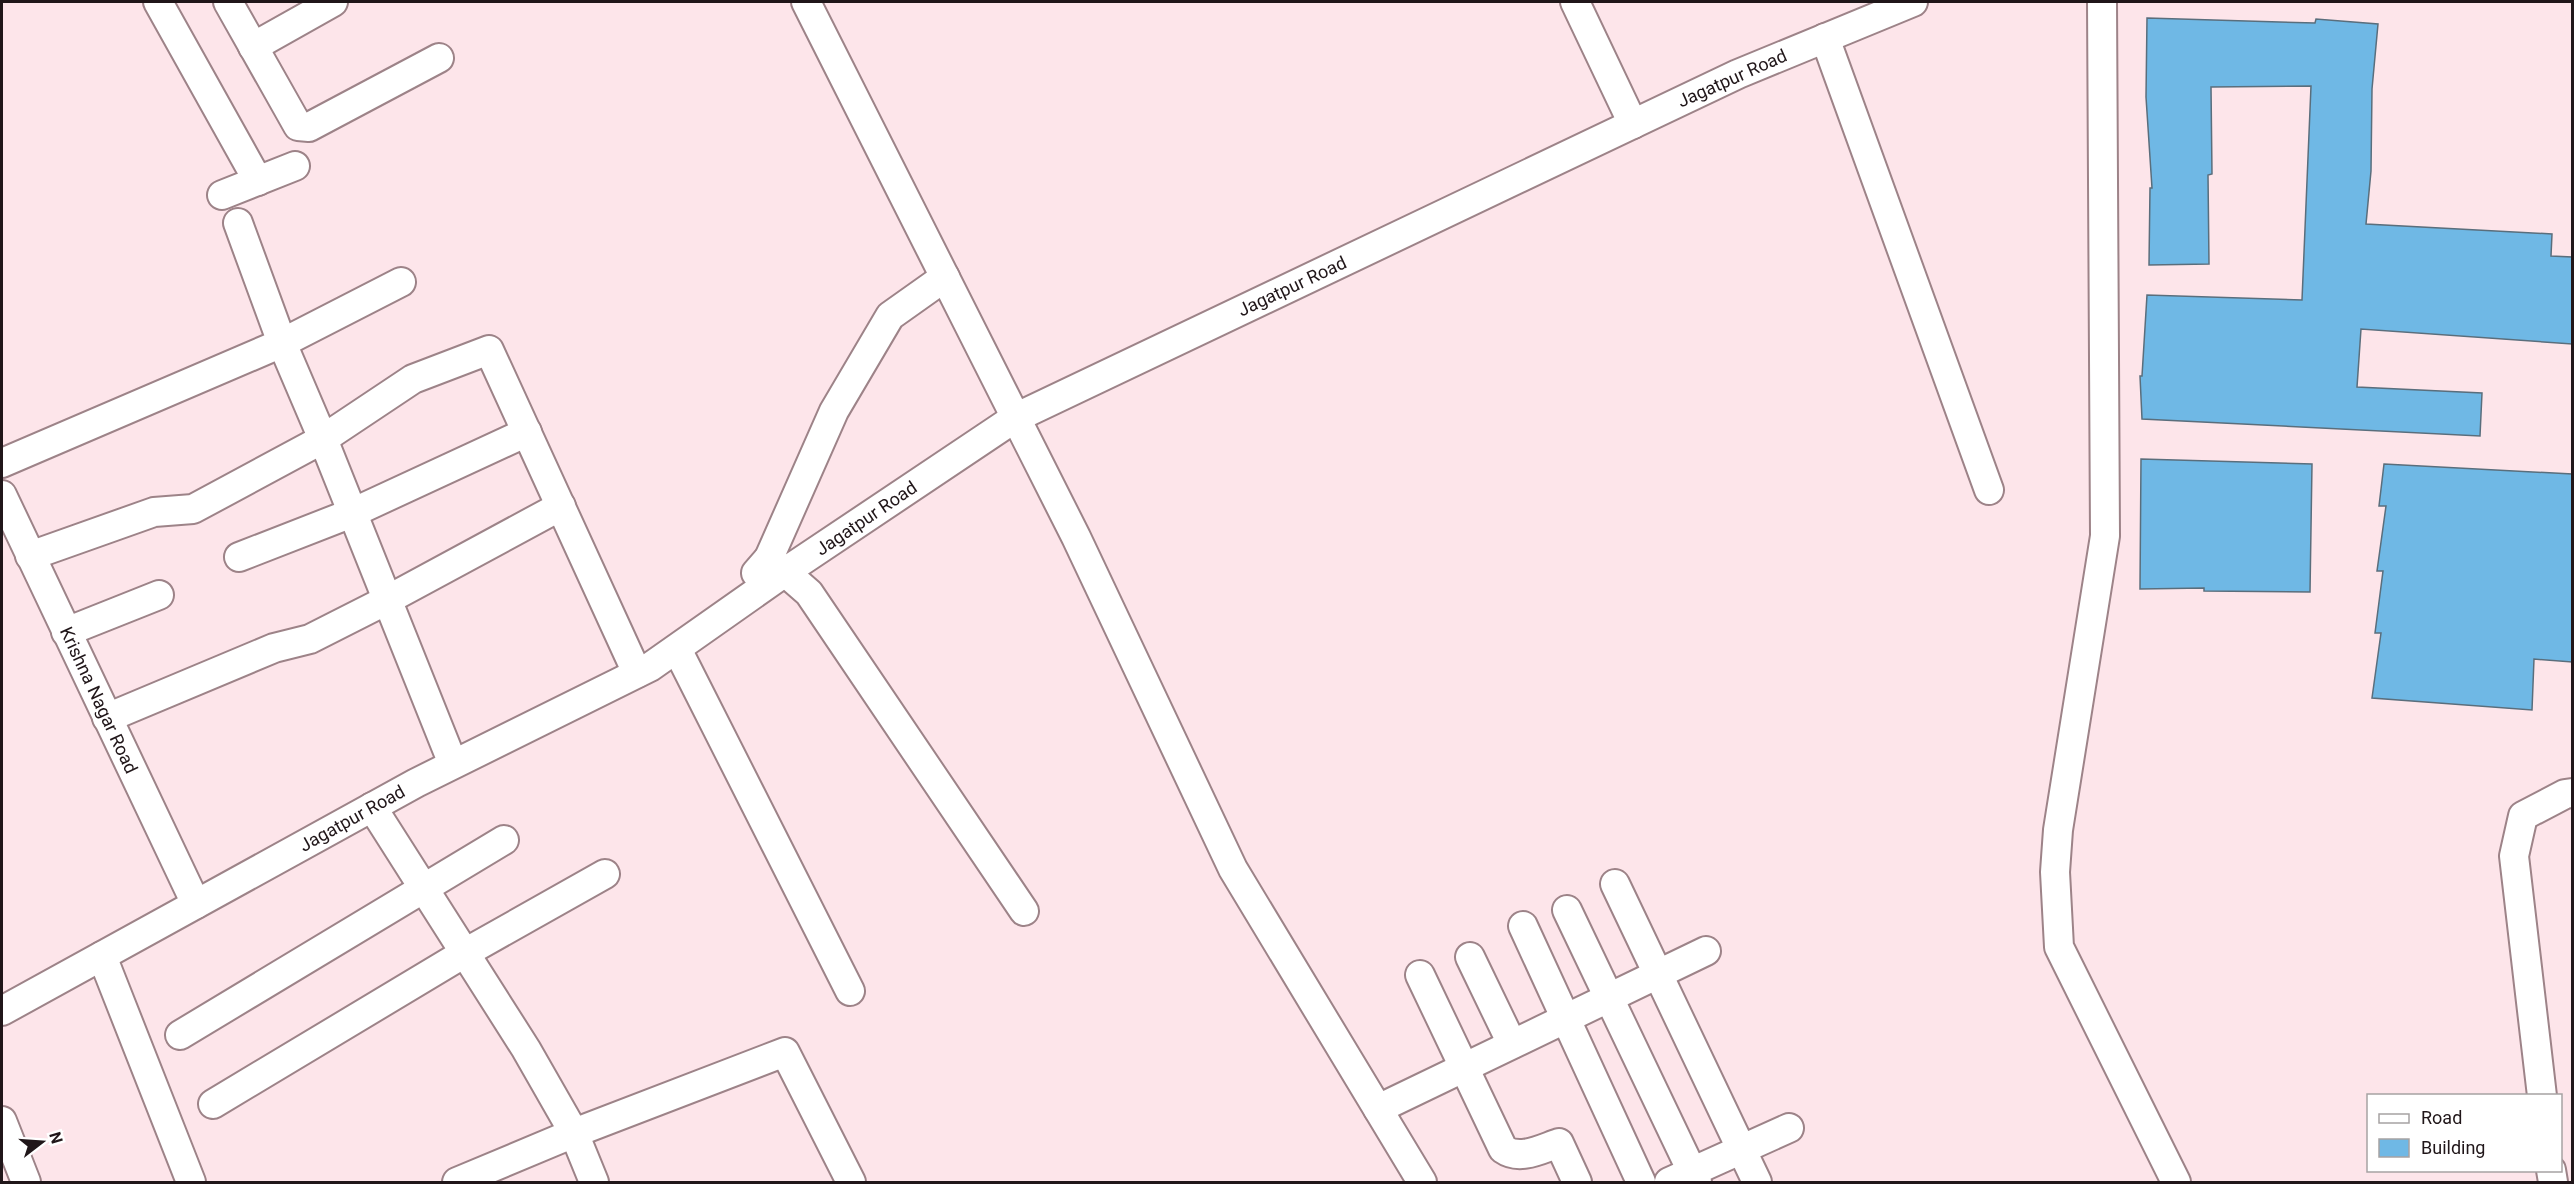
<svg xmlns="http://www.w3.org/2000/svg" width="2574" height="1184" font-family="Roboto,sans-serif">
<rect width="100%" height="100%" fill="#fde5ea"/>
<!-- building -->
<g fill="#6fb8e5" stroke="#5a6e7c" stroke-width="1.5">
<polygon points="2147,18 2315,23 2316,19 2378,24 2372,89 2371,171 2366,224 2552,234 2551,256 2572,257 2572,344 2361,329 2357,387 2482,393 2480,436 2142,419 2140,376 2142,376 2147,295 2302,300 2311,86 2211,87 2212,174 2208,175 2209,264 2149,265 2150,188 2152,188 2146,97"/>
<polygon points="2141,459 2312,464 2310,592 2204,591 2204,588 2140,589"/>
<polygon points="2384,464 2572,474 2572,662 2534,659 2532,710 2372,698 2381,633 2375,633 2383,571 2377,571 2386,506 2379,506"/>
</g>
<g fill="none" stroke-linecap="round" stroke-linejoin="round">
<defs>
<g id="minor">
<polyline points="158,2 258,181"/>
<polyline points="228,2 298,126 309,127 439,58"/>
<polyline points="806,2 1076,537 1233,869 1422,1182"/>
<polyline points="1575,2 1633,124"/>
<polyline points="2102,2 2105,536 2058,830 2055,872 2059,947 2176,1182"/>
<polyline points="1825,38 1989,490"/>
<polyline points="253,47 333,2"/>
<polyline points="222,195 295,166"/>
<polyline points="238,223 282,343 323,439 413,379 489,350 637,673"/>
<polyline points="2,463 282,343 401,282"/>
<polyline points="2,495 196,904"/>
<polyline points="30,556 154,512 193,509 323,439 453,764"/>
<polyline points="239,557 352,513 527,432"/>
<polyline points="769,558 809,593 1024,911"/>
<polyline points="756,573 769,558 834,411 890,316 945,277"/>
<polyline points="66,632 159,595"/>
<polyline points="677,649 850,991"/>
<polyline points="107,718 274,648 310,639 387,600 561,506"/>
<polyline points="372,807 526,1049 574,1133 594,1182"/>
<polyline points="1615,884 1757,1182"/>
<polyline points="1567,910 1697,1182"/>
<polyline points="1523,926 1641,1182"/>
<polyline points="102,956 191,1182"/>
<polyline points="1470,957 1512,1044"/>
<path d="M1420,975l83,174c17,12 38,0 56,-6l18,39"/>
<polyline points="2,1011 416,783 650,667 785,572 1015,418 1738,74 1913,2"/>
<polyline points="180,1035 504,840"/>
<polyline points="2542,1096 2514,856 2523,816 2565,794 2572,793"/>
<polyline points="213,1104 463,954 605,874"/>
<polyline points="1378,1109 1706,951"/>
<polyline points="2,1121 26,1182"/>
<polyline points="2551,1170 2553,1182"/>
<polyline points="457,1182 574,1133 785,1052 851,1182"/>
<polyline points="1669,1182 1789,1128"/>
</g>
</defs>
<!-- minor casing -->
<use href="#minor" stroke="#9d8388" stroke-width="32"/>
<!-- minor -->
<use href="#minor" stroke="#fff" stroke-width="28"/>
</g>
<g text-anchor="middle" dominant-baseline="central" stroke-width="4.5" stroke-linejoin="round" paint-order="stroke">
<!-- street labels -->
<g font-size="18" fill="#201619" stroke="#fff">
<text transform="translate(1732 78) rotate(-24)">Jagatpur Road</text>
<text transform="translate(1292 286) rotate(-25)">Jagatpur Road</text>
<text transform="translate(866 518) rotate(-34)">Jagatpur Road</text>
<text transform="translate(99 700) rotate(65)">Krishna Nagar Road</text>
<text transform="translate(352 818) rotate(-29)">Jagatpur Road</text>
</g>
</g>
<!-- border -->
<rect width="2574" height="1184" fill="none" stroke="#201619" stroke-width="6"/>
<!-- legend -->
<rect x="2367" y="1094" width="195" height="78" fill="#ffffff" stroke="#a6a2a3" stroke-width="1.5"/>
<rect x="2379" y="1114" width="30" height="9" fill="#ffffff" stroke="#a6a2a3" stroke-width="1.5"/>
<text x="2421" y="1124" font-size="18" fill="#201619">Road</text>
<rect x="2379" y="1139" width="30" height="18" fill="#6fb8e5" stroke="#a6a2a3" stroke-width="1.5"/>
<text x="2421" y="1154" font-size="18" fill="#201619">Building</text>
<!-- north arrow -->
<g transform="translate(42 1142) rotate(73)" stroke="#ffffff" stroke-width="4.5" paint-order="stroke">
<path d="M0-4.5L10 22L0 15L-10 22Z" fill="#201619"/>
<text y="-9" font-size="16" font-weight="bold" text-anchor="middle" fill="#201619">N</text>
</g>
</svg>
